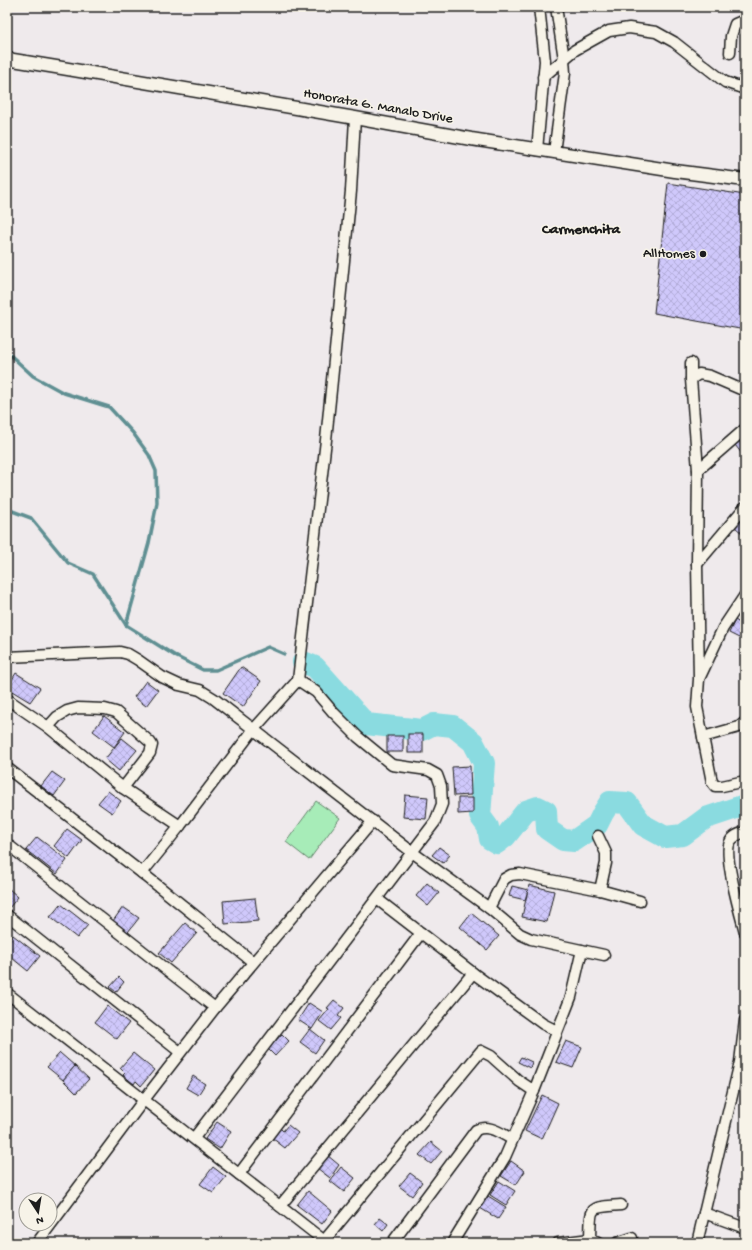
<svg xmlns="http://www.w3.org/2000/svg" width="752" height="1250" font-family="'Gochi Hand',sans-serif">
<defs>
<pattern id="building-cross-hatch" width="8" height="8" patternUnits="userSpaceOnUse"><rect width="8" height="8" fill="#cfc8fb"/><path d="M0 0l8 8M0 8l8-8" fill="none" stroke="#b1abd7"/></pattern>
</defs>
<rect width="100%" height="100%" fill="#efeaec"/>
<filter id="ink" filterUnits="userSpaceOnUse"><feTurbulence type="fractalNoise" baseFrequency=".025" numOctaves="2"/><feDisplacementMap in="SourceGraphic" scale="8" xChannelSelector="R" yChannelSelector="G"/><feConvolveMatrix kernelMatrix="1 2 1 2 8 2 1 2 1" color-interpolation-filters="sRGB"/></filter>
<g filter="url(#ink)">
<!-- grass -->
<polygon fill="#a7ecb8" stroke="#62846a" points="316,801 340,818 309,860 286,842"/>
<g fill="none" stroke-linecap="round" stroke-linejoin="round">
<!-- stream -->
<g stroke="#5e8f92" stroke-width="3.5">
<polyline points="7,352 33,376 64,393 109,407 133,433 149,455 156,471 157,503 149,543 126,625"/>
<polyline points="7,509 31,518 68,563 93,574 126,625 177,657 203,670 216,670 268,647 284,654"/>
</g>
<!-- river -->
<polyline stroke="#8adbe0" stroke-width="22" points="303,662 315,667 366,724 422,730 434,724 453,726 473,742 484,763 480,816 488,827 490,839 497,843 506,836 526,811 538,807 546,811 547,829 563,840 574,841 597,825 603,813 610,802 627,803 643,825 665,837 683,835 706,818 745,805"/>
</g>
<!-- building -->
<g fill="url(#building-cross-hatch)" stroke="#1c1c1c">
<polygon points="668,183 745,195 745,330 654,313"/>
<polygon points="745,438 745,454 743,455 735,445"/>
<polygon points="745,514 745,536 734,526"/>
<polygon points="744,606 745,606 745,619 739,616"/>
<polygon points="735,620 745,626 745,631 741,639 729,633"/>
<polygon points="241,667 261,681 243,707 223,693"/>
<polygon points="16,673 40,688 30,702 7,688"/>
<polygon points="146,681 158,690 146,706 134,697"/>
<polygon points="104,716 125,732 114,747 93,731"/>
<rect x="408" y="734" width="15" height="19"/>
<rect x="387" y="736" width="16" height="16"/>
<polygon points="122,738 137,750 119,771 105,759"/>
<polygon points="470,766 471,795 454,796 452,767"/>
<polygon points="52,772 65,781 54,796 41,786"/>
<polygon points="108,791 121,801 112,813 98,803"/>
<polygon points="405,795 428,797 426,819 403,817"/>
<polygon points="458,798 473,798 473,813 458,814"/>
<polygon points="67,829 82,840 69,858 54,846"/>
<polygon points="37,837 67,860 57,874 26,850"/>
<polygon points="439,847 450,855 443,863 432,855"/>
<polygon points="427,883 439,893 428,906 416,896"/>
<polygon points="529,885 554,891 547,922 522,917"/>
<polygon points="512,886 528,890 525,900 509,896"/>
<polygon points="7,887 18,897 9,908 7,907"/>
<polygon points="255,898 258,921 225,924 223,901"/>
<polygon points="61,904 88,925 77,938 50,917"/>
<polygon points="123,907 139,918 128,932 113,921"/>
<polygon points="471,913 499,936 487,950 460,927"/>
<polygon points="185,923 197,933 171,963 159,953"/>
<polygon points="13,935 40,956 28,971 7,954 7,943"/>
<polygon points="119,977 124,982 116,992 110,987"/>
<polygon points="334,1000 344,1008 338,1016 341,1018 331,1030 319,1021 329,1009 327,1008"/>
<polygon points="309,1003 323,1012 312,1029 298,1020"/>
<polygon points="107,1006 129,1023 117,1039 95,1022"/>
<polygon points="310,1029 324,1040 315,1053 300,1042"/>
<polygon points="282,1034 289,1041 275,1056 268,1049"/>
<polygon points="566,1041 582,1047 573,1068 556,1062"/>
<polygon points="60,1053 75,1066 63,1080 47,1067"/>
<polygon points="133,1053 154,1070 141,1086 136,1081 134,1084 123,1075 125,1073 120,1068"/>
<polygon points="521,1057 532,1062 530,1068 518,1062"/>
<polygon points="75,1066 89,1079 76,1093 63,1080"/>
<polygon points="193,1076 205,1084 198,1095 186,1088"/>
<polygon points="542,1095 558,1103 542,1139 525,1131"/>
<polygon points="217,1122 231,1131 220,1149 205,1139"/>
<polygon points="288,1125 298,1133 285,1148 272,1138 280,1128 283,1131"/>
<polygon points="431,1142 442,1151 431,1164 419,1155"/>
<polygon points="327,1155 339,1165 330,1178 317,1168"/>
<polygon points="511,1161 525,1171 516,1185 501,1176"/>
<polygon points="213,1167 226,1177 213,1193 200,1184"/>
<polygon points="341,1167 355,1178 344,1192 330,1181"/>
<polygon points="410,1173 422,1182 412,1196 399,1186"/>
<polygon points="499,1181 515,1191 506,1205 490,1195"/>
<polygon points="308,1191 332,1211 322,1224 297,1205"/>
<polygon points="488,1196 506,1207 498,1219 480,1208"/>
<polygon points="380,1218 388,1224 383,1231 375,1224"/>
</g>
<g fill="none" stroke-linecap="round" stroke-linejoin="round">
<defs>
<g id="minor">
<polyline points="730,53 731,36 735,24 742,21 745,22"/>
<polyline points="543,77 575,50 609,31 629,28 656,32 674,42 725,82 745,89"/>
<polyline points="537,150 545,61 539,7"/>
<polyline points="554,152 565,73 564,59 556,7"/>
<polyline points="691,363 691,379 698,470 697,564 699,679 697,707 712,782 715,786 722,786 745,781"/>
<polyline points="691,379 699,374 710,376 745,391"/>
<polyline points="698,470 745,429"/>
<polyline points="697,564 745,507"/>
<polyline points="7,657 120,652 128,654 138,660 162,677 179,685 200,690 213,698 412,852 489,908 520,934 531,939 604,955"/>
<polyline points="700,677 723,628 745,595"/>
<polyline points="7,699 48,727 123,788 180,826"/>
<polyline points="48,727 57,717 67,711 78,708 105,709 116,712 150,742 152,745 150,753 123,788"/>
<polyline points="703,737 739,727 745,722"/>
<polyline points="7,768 142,873 253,962"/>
<path d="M745,832c-6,2 -12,4 -15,10 -7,12 11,75 15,90"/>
<polyline points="598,836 606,853 606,863 600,890"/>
<polyline points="7,844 215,1008"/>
<polyline points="142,873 180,826 254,729 298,680 326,440 351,191 355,118"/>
<polyline points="377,899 473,973 543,1024 557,1031"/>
<polyline points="489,908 504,879 511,875 520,874 600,890 640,901"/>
<polyline points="7,915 180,1052"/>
<path d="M7,993c106,84 213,167 320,250"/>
<polyline points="194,1138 435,822 442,804 441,786 437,775 428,770 392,765 358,737 333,712 316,692 298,680"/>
<polyline points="239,1174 421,933"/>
<polyline points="280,1206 473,973"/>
<polyline points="704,1213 745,1228"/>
<path d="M590,1239c1,-34 -2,-31 31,-34"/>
<polyline points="324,1241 481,1051 491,1056 519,1081 534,1091"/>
<polyline points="37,1243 143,1101 215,1008 373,821"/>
<path d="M392,1243l84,-113c13,-6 24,3 36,9"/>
<polyline points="452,1243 505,1157 534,1091 571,997 582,950"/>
<polyline points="558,1243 590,1239 598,1243"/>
<polyline points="617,1243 632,1238"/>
<polyline points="697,1243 740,1062 745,1020"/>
</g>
<polyline id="tertiary" points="7,59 62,68 355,118 471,139 675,171 745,180"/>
</defs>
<!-- minor casing -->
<use href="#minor" stroke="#1c1c1c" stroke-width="13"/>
<!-- tertiary casing -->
<use href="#tertiary" stroke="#1c1c1c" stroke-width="15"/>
<!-- minor -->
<use href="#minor" stroke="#f7f3e8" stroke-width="10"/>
<!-- tertiary -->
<use href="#tertiary" stroke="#f7f3e8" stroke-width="12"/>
</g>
</g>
<!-- markers -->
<circle fill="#1c1c1c" stroke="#f7f3e8" stroke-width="1.5" cx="703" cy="254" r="4"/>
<g text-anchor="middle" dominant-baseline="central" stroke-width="3" stroke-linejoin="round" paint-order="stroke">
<!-- street labels -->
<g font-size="14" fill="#1c1c1c" stroke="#f7f3e8">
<text transform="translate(378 107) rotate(10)">Honorata G. Manalo Drive</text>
</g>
<!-- poi labels -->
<g font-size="14" fill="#1c1c1c" stroke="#f7f3e8" text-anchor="end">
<text x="695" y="254">AllHomes</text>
</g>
<!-- neighbourhood labels -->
<g font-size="15" font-weight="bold" fill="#1c1c1c" stroke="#f7f3e8">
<text x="581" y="230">Carmenchita</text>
</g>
</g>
<!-- margin -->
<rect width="752" height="1250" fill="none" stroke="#f7f3e8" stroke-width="24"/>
<rect x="12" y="12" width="728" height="1226" fill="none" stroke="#1c1c1c" stroke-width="1.5" filter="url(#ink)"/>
<!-- north arrow -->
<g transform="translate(38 1212) rotate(168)"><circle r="19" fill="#f7f3e8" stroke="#9f9d96"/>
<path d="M0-3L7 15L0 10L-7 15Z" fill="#1c1c1c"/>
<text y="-6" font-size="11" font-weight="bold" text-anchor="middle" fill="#1c1c1c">N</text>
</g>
</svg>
